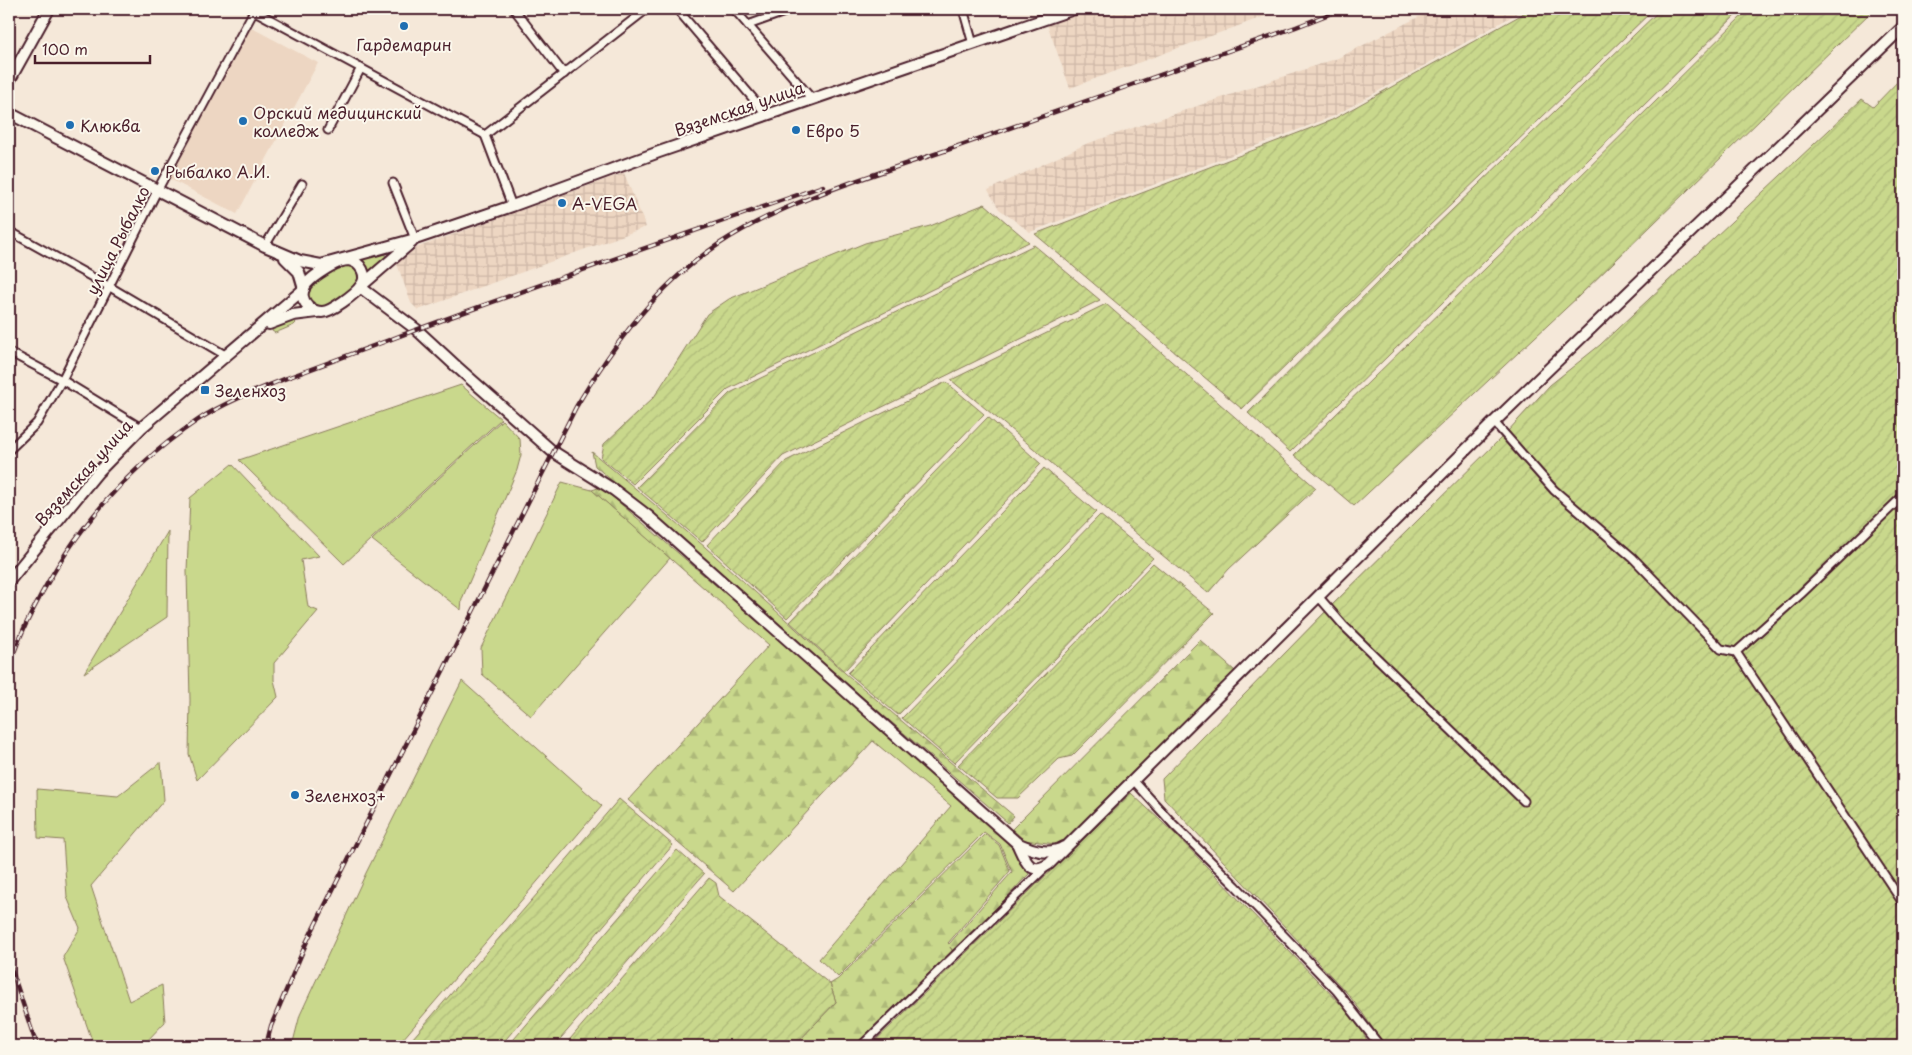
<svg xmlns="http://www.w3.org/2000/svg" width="1912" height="1055" font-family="'Playpen Sans',sans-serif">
<defs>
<pattern id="industrial-grid" width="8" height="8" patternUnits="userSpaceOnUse" patternTransform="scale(1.25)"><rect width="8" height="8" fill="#edd6c2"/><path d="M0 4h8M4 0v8" fill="none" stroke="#cdb7a7"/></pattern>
<pattern id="forest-firs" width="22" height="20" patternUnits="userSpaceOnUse" patternTransform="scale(1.25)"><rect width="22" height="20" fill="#c9d88c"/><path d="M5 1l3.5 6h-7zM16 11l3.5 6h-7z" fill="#aeb979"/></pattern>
<pattern id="garden-furrows" width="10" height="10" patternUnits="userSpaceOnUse" patternTransform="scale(1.25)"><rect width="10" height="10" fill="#c9d88c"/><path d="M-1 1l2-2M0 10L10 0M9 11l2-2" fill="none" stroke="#aeb979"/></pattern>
</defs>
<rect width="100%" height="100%" fill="#f5e8d9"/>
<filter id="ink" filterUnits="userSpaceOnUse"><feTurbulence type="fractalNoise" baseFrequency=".02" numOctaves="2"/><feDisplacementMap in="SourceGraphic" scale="10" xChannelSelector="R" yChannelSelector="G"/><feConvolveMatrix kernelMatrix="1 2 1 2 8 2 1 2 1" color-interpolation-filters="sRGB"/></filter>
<g filter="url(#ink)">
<!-- built -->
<polygon fill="#edd6c2" points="250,27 318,63 237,214 168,178"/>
<!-- industrial -->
<g fill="url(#industrial-grid)">
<polygon points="1094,9 1284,9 1070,88 1047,24"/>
<polygon points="1434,9 1525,9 1334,116 1030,232 999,209 988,190 1086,144 1338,58"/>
<polygon points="624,173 646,227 418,310 411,303 397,264 416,248"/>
</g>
<!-- grass -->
<g fill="#c9d88c" stroke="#8a7c5c">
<polygon points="384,253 386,257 367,272 360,260"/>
<path d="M349,264l8,5c1,3 3,5 3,8 0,10 -29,28 -38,30l-10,-4c-13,-20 21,-36 37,-39z"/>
<polygon points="293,320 296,323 294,325 275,333 272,331 273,328"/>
<polygon points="461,385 501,419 344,564 239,460"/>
<polygon points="502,420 520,439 521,455 517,470 462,599 461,610 372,540"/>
<polygon points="232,464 319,556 301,560 308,607 318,611 274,663 274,680 278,697 197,780 189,754 190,700 187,571 190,498"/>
<polygon points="562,482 592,490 670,558 531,716 482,674 481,648"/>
<polygon points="168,531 167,617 84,673"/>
<polygon points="462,681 602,806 397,1046 292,1046 300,1015 366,873"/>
<polygon points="161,762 164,800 91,886 129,1001 162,985 165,1022 146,1042 147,1046 94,1046 63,957 80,928 67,897 63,840 38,838 37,789 118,796"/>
</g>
<!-- forest -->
<g fill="url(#forest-firs)" stroke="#8a7c5c">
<polygon points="592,452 705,547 845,673 1014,816 1008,823 595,466"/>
<polygon points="601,487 854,704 1016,846 1029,874 954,952 950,947 953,952 856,1046 794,1046 836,1002 830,984 838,979 985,834 999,845 1010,871 948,943 949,944 1012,872 1000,844 984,832 838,977 819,959 951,806 873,741 734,891 628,800 769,645 592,490"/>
<polygon points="1200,640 1235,671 1063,845 1024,840 1012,829"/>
</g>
<!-- garden -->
<g fill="url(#garden-furrows)" stroke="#8a7c5c">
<polygon points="1528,9 1654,9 1399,255 1242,409 1035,234 1332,120 1521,15"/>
<polygon points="1661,9 1742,9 1290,452 1248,413 1399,261"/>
<polygon points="1749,9 1874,9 1579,296 1354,506 1294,455 1565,191"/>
<polygon points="1903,76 1903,1046 1385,1046 1361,1011 1347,993 1164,798 1162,779 1327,610 1507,432 1550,385 1600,345 1862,99 1873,107"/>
<polygon points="985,204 1029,242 728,389 633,484 601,458 604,444 654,397 707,314 729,299 865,243 930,226"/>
<polygon points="1034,245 1100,300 783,456 702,542 637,487 730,393"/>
<polygon points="1106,304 1316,488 1229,569 1208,593 951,380"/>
<polygon points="946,382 984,414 787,618 707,545 786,461"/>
<polygon points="988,417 1041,464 844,671 790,622"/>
<polygon points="1044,468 1096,512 898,715 848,673"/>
<polygon points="1100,515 1153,558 954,763 902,718"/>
<polygon points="1153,563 1214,613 1072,756 1059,759 1018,798 997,798 958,765"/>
<polygon points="1131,793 1176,835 1356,1020 1370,1046 870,1046"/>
<polygon points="619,799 673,845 500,1046 406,1046"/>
<polygon points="677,850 704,874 554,1046 508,1046"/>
<polygon points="709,878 716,883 719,896 830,984 836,1002 794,1046 564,1046"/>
</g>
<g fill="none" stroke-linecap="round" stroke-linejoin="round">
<defs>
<g id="minor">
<polyline points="251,9 485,135"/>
<polyline points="514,9 564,74"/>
<polyline points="677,9 767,115"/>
<polyline points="734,9 812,99"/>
<polyline points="963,9 973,44"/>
<polyline points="748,25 793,9"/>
<polyline points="328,130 361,68"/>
<polyline points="485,135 647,9"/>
<polyline points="485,135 512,206"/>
<polyline points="393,183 415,239"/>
<polyline points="9,231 110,287 225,355"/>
<polyline points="265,246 302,184"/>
<polyline points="9,352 62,380 141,428"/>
<polyline points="1494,422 1554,490 1633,558 1721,649 1736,652 1903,903"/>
<polyline points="9,450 37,423 62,380 158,189 255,9"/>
<polyline points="1318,596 1344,626 1524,801"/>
<polyline points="1736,652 1801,594 1903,496"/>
<polyline points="1134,781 1174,825 1236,886 1337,991 1380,1046"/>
<polyline points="861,1046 1047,866"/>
</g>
<g id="secondary">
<polyline points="9,81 49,9"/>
<polyline points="9,113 265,246 300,261 321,265 415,239 512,206 659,152 1074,9"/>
<path d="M412,242l-52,45 57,43 40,37 95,84 62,39 34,26 369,327c15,7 32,13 47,4"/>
<path d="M349,260c11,2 20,15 12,26 -6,8 -30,26 -39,26 -5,0 -10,-2 -14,-6 -16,-17 6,-30 19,-38 7,-4 13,-8 22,-8z"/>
<polyline points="269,324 293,315 317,312"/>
<polyline points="9,581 97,473 141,428 304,289 299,272 285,258"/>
<path d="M1017,843c7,15 12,34 32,21l445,-442 409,-395"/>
</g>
</defs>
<!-- minor casing -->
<use href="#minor" stroke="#4a1f2b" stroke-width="11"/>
<!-- secondary casing -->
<use href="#secondary" stroke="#4a1f2b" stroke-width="14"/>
<!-- minor -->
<use href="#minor" stroke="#fbf7ec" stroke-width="7"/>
<!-- secondary -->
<use href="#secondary" stroke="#fbf7ec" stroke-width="10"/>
<defs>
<g id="rail">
<path d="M9,668c6,-21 15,-41 25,-60 38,-75 93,-140 164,-188 27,-18 59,-30 89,-42 34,-13 68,-25 102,-38 144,-54 289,-103 434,-154"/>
<polyline points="9,962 37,1046"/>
<path d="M266,1046l5,-20 36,-85 269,-534c37,-62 81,-122 143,-163 67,-44 152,-68 228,-94 116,-41 233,-82 349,-123l46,-18"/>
</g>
</defs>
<!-- rail casing -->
<use href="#rail" stroke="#4a1f2b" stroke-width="4.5"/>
<!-- rail -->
<use href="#rail" stroke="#fbf7ec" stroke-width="2.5" stroke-dasharray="8" stroke-linecap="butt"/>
</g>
</g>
<!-- markers -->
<g fill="#1f6fb2" stroke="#fbf7ec" stroke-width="2">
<circle cx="404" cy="26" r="5"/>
<circle cx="243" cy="121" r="5"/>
<circle cx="70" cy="125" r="5"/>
<circle cx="796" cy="130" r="5"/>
<circle cx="155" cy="171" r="5"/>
<circle cx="562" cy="203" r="5"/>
<rect x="200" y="385" width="10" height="10" rx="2.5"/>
<circle cx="295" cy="795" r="5"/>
</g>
<g text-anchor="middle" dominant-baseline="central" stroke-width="4" stroke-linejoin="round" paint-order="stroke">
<!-- poi labels -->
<g font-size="16" fill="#4a1f2b" stroke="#fbf7ec" text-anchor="start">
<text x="404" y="44" text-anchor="middle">Гардемарин</text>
<text x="253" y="112">Орский медицинский<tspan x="253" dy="18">колледж</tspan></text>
<text x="80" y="125">Клюква</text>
<text x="806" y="130">Евро 5</text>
<text x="165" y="171">Рыбалко А.И.</text>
<text x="572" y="203">A-VEGA</text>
<text x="215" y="390">Зеленхоз</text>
<text x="305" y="795">Зеленхоз+</text>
</g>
<!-- street labels -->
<g font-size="16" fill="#4a1f2b" stroke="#fbf7ec">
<text transform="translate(739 108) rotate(-19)">Вяземская улица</text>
<text transform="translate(117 240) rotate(-63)">улица Рыбалко</text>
<text transform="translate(83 472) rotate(-48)">Вяземская улица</text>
</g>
</g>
<!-- margin -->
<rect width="1912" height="1055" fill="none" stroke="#fbf7ec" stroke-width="30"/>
<rect x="15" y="15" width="1882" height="1025" fill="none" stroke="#4a1f2b" stroke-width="2" filter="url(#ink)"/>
<!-- scale -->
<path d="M35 55v8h115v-8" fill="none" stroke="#4a1f2b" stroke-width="2.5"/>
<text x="42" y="55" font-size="15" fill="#4a1f2b" stroke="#fbf7ec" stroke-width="4" paint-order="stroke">100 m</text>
</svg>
